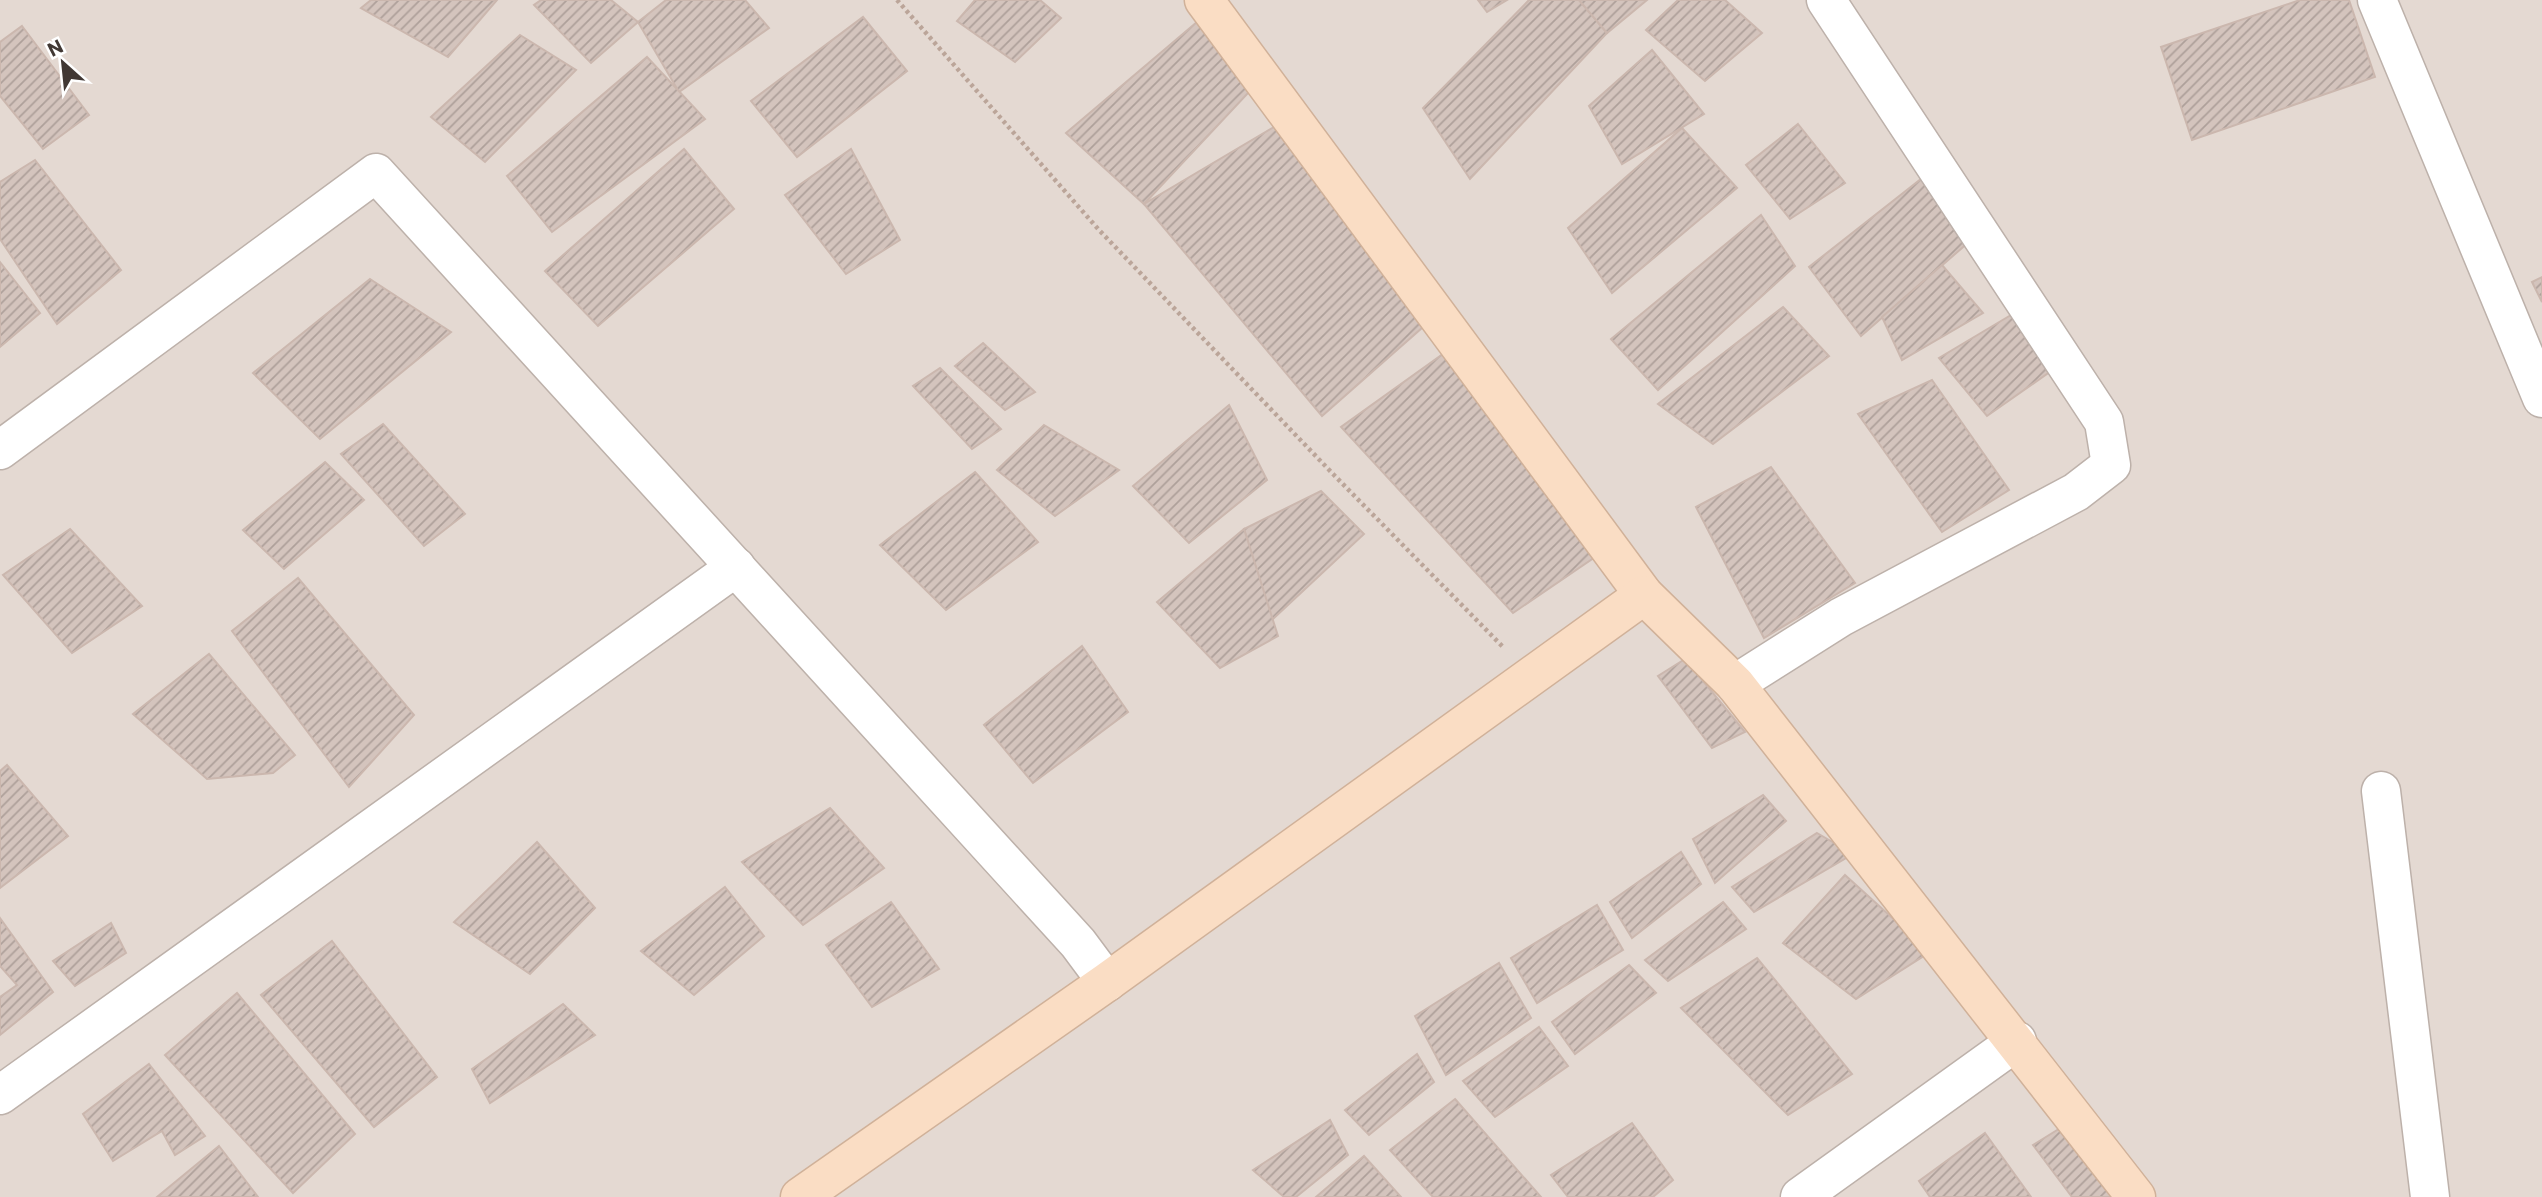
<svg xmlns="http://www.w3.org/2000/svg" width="2542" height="1197" font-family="Commissioner,sans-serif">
<defs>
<pattern id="building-hatch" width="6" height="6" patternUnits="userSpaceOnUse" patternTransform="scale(1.75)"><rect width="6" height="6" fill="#d4c4bd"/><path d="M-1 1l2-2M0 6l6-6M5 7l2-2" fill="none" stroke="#aea09a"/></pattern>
</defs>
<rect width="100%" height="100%" fill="#f0e9e3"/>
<!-- residential -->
<rect fill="#e4d9d2" x="0" y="0" width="2542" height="1197"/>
<!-- building -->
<g fill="url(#building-hatch)" stroke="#cbb7ae" stroke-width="2">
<polygon points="371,0 497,0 448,57 361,8"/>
<polygon points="541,0 611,0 638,22 591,63 534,5"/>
<polygon points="666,0 745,0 769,28 679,92 638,22"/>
<polygon points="975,0 1040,0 1061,18 1015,62 957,21"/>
<polygon points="1478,0 1507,0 1487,12"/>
<polygon points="1529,0 1579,0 1607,33 1470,179 1423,108"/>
<polygon points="1579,0 1647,0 1607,33"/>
<polygon points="1678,0 1725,0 1762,33 1705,81 1646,30"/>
<polygon points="2300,0 2349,0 2375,77 2192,140 2161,47"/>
<polygon points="863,17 907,71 797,157 751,101"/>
<polygon points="1197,22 1249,92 1144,204 1066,133"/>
<polygon points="22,26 89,115 43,149 0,96 0,42"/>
<polygon points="520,35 576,70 485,162 431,117"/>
<polygon points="1652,50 1704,114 1622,164 1589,106"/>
<polygon points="647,57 705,119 552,232 507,176"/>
<polygon points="1798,124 1845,183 1790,219 1746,165"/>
<polygon points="1274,127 1423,327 1322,416 1144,204"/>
<polygon points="1682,128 1737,188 1612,293 1568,228"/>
<polygon points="684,149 734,209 598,326 545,271"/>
<polygon points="851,149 900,240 846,274 785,195"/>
<polygon points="35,160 121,270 57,324 0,239 0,182"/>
<polygon points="1926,175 1970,241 1861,336 1809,267"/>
<polygon points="1761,215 1795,266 1658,390 1611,339"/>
<polygon points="0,262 40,313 0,347"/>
<polygon points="1942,265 1983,313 1902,360 1882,317"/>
<polygon points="2542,277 2542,302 2532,282"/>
<polygon points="370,279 451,332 320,439 253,373"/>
<polygon points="1783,307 1829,356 1713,444 1658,404"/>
<polygon points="2016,312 2054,369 1987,416 1939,358"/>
<polygon points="983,343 1035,392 1005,410 955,366"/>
<polygon points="1450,349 1601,553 1513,613 1341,427"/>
<polygon points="940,368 1001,429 972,449 913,386"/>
<polygon points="1932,380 2009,490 1942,532 1858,414"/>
<polygon points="1229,405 1267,480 1189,543 1133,486"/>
<polygon points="383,424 465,514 424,546 341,454"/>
<polygon points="1044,425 1119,470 1055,516 997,470"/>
<polygon points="325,462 364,500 284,569 243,530"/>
<polygon points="1771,467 1855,583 1764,638 1696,507"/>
<polygon points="975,472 1038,542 946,610 880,545"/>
<polygon points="1321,491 1364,534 1272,620 1244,529"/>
<polygon points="70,529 142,606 72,653 3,575"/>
<polygon points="1244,529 1278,636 1220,668 1157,602"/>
<polygon points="298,578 414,715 349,787 232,631"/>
<polygon points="1082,646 1128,712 1033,783 984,725"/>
<polygon points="209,654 295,755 273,773 207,779 133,714"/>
<polygon points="1685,659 1745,732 1712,748 1658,676"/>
<polygon points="7,765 68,836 0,888 0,771"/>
<polygon points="1763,795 1786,821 1715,883 1693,839"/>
<polygon points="830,808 884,868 803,925 742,862"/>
<polygon points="1817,833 1853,854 1754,912 1732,887"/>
<polygon points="537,842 595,908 530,974 454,922"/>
<polygon points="1681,852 1701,884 1632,938 1610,902"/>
<polygon points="1845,875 1930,952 1856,999 1783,943"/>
<polygon points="725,887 764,936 694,995 641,951"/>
<polygon points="891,902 939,969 872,1007 826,945"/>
<polygon points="1723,902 1746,929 1668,981 1645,960"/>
<polygon points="1597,905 1623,950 1537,1003 1511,958"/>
<polygon points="0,918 53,992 0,1035 0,997 17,985 0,966"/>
<polygon points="111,923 126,953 75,986 53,961"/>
<polygon points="332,941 437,1077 374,1127 261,995"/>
<polygon points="1757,958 1852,1074 1788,1115 1681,1008"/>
<polygon points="1499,963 1531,1018 1446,1075 1415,1016"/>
<polygon points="1629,965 1656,993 1575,1054 1552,1022"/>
<polygon points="237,993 355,1134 293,1193 165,1055"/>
<polygon points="563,1004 595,1035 490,1103 472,1069"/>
<polygon points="1539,1027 1568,1066 1495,1117 1463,1081"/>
<polygon points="1417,1054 1434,1082 1369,1135 1345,1110"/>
<polygon points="149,1064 205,1136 175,1155 162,1131 113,1161 83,1114"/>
<polygon points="1455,1099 1541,1197 1433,1197 1390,1150"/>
<polygon points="1330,1120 1348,1155 1296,1197 1284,1197 1253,1170"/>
<polygon points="1632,1123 1673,1180 1653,1197 1568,1197 1551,1175"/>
<polygon points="2062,1127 2114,1197 2072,1197 2033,1145"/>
<polygon points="1985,1133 2031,1197 1930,1197 1919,1181"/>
<polygon points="219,1146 258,1197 157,1197"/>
<polygon points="1364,1156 1401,1197 1316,1197"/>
</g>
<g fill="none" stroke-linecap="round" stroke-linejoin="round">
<defs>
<g id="street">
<polyline points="2377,0 2542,398"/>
<polyline points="0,450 376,173 1078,943 1107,982"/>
<polyline points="1735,684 1841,617 2076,492 2111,465 2104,422 1826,0"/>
<polyline points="2381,791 2430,1197"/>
<polyline points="0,1095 736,567"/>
<polyline points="1800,1197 2017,1041"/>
</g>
<g id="secondary">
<polyline points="1204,0 1644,595 1735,684 2136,1197"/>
<polyline points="800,1197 1107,982 1644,595"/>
</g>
</defs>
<!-- street casing -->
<use href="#street" stroke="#bdb1aa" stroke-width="41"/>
<!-- secondary casing -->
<use href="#secondary" stroke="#d0b199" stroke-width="41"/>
<!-- path -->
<polyline stroke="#bba599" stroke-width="4.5" stroke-dasharray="3.5 3.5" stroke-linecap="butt" points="897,0 1099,230 1334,475 1504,648"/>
<!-- street -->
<use href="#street" stroke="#fff" stroke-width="38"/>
<!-- secondary -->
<use href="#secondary" stroke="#faddc4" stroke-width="38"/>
</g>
<!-- north arrow -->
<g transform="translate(63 63) rotate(333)" stroke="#ffffff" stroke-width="5" paint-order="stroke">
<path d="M0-5L12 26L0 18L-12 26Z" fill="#413834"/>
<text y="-10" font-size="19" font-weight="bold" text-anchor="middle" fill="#413834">N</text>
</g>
</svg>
